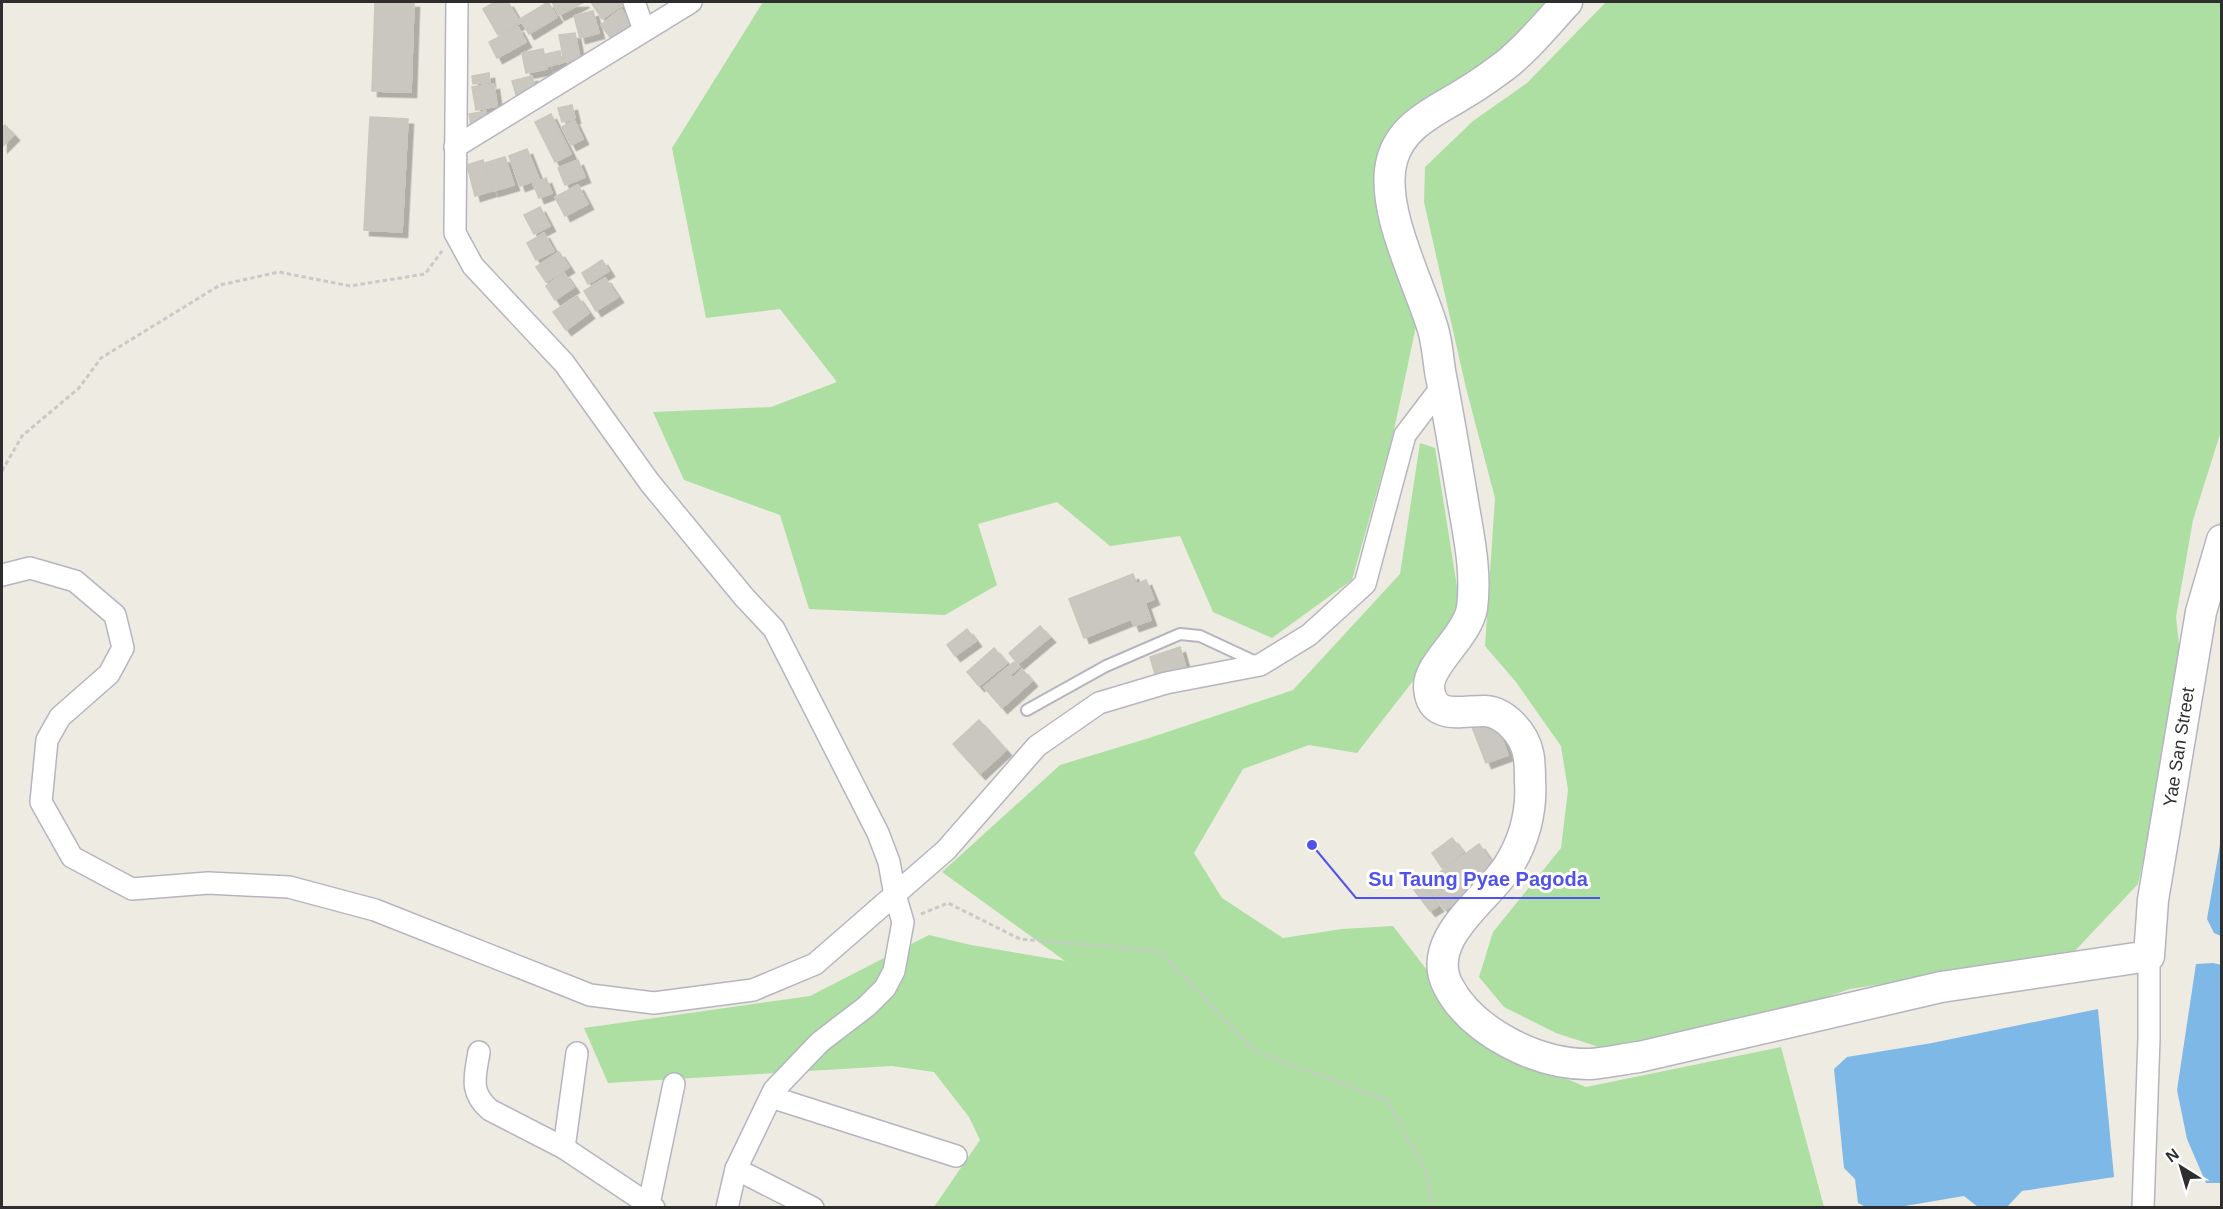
<svg xmlns="http://www.w3.org/2000/svg" width="2223" height="1209" font-family="Arial,sans-serif">
<defs>
<filter id="shadow"><feDropShadow dx="5.5" dy="5.5" stdDeviation="0" flood-color="#0004"/></filter>
</defs>
<rect width="100%" height="100%" fill="#eeebe2"/>
<!-- green -->
<g fill="#addfa3">
<polygon points="763,2 1555,2 1481,76 1419,103 1377,171 1416,326 1393,435 1352,580 1272,638 1213,612 1180,536 1110,546 1057,502 978,524 997,585 945,615 809,609 780,515 684,480 653,412 771,407 837,382 780,309 706,318 672,148"/>
<polygon points="1606,2 2221,2 2221,431 2193,520 2176,617 2183,680 2138,884 2071,955 1850,989 1734,1029 1605,1049 1556,1033 1504,1007 1479,977 1493,932 1561,848 1568,790 1561,746 1516,682 1485,646 1495,498 1466,388 1424,202 1425,167 1473,121 1527,83"/>
<polygon points="1420,443 1435,448 1462,618 1357,753 1309,745 1243,769 1194,853 1222,898 1283,938 1342,929 1393,926 1484,1044 1586,1087 1781,1047 1824,1207 934,1207 980,1140 969,1117 934,1072 892,1066 608,1083 584,1028 810,996 929,935 971,945 1065,961 942,872 1060,765 1146,739 1293,690 1400,574"/>
</g>
<!-- water -->
<g fill="#7eb8e6">
<polygon points="2221,839 2222,936 2221,936 2214,933 2207,919"/>
<polygon points="2213,963 2222,965 2221,1183 2206,1183 2187,1139 2177,1090 2196,964"/>
<polygon points="2098,1009 2114,1177 2022,1191 2007,1207 1978,1207 1964,1196 1899,1207 1866,1207 1858,1203 1855,1179 1844,1168 1834,1069 1847,1057 1932,1043"/>
</g>
<!-- building -->
<g fill="#cac7c1" stroke="#c9c7bb" stroke-width="1.5" filter="url(#shadow)">
<polygon points="375,2 414,2 411,92 372,91"/>
<polygon points="495,2 508,2 520,23 498,35 483,9"/>
<polygon points="548,2 557,17 529,34 520,19"/>
<polygon points="552,2 584,2 559,15"/>
<polygon points="591,2 624,2 625,3 602,19"/>
<polygon points="621,9 633,26 613,41 601,25"/>
<polygon points="593,11 599,33 580,38 574,16"/>
<polygon points="518,27 526,42 497,58 489,42"/>
<polygon points="575,33 580,59 564,62 559,35"/>
<polygon points="543,49 547,69 526,73 522,53"/>
<polygon points="560,51 562,63 548,66 546,54"/>
<polygon points="489,73 490,82 473,84 472,76"/>
<polygon points="532,76 536,92 517,98 512,81"/>
<polygon points="494,84 497,106 476,110 472,87"/>
<polygon points="572,105 575,118 562,122 558,108"/>
<polygon points="486,111 488,122 471,125 469,114"/>
<polygon points="551,114 571,154 555,162 535,122"/>
<polygon points="370,117 408,119 402,232 364,230"/>
<polygon points="574,120 583,139 571,145 562,127"/>
<polygon points="5,125 14,135 2,147 2,128"/>
<polygon points="527,149 539,179 520,186 509,156"/>
<polygon points="505,157 514,185 493,191 485,163"/>
<polygon points="483,160 491,191 475,196 467,165"/>
<polygon points="578,160 585,177 565,185 558,168"/>
<polygon points="546,178 552,193 539,198 533,184"/>
<polygon points="578,185 588,204 565,216 555,197"/>
<polygon points="540,207 550,226 534,234 524,215"/>
<polygon points="544,233 554,251 536,260 527,243"/>
<polygon points="559,252 569,267 546,282 536,267"/>
<polygon points="602,260 609,271 588,284 582,273"/>
<polygon points="564,273 574,287 555,300 546,286"/>
<polygon points="605,278 618,297 596,311 584,291"/>
<polygon points="577,296 589,313 566,330 553,312"/>
<polygon points="1133,574 1137,584 1146,580 1154,599 1145,603 1151,620 1134,626 1131,619 1084,638 1069,599"/>
<polygon points="1040,626 1050,637 1018,664 1009,653"/>
<polygon points="967,629 976,641 955,656 947,645"/>
<polygon points="1180,647 1187,672 1157,681 1150,657"/>
<polygon points="994,648 1007,663 979,686 967,672"/>
<polygon points="1014,662 1019,667 1010,675 1022,690 1002,708 984,687"/>
<polygon points="1022,669 1032,681 1023,689 1013,678"/>
<polygon points="1494,718 1508,755 1486,763 1472,727"/>
<polygon points="979,720 1006,750 980,774 953,744"/>
<polygon points="1452,838 1463,852 1442,868 1432,853"/>
<polygon points="1479,844 1498,871 1445,910 1425,883"/>
<polygon points="1423,884 1438,906 1430,911 1414,890"/>
</g>
<g fill="none" stroke-linecap="round" stroke-linejoin="round">
<defs>
<polyline id="service" points="1027,710 1106,666 1180,634 1200,636 1258,663"/>
<g id="minor">
<polyline points="457,2 455,233 473,266 564,363 650,483 744,597 774,629 878,833 889,862 895,895 903,922 894,971 885,988 867,1006 820,1042 774,1090 736,1169 727,1208"/>
<polyline points="634,2 644,30"/>
<polyline points="455,147 691,2"/>
<polyline points="2,575 30,568 75,581 115,615 123,648 109,674 60,717 47,740 41,802 72,857 132,889 208,883 289,887 375,910 590,995 654,1003 753,990 815,964 946,850 1037,746 1099,703 1166,683 1260,665 1309,635 1365,584 1405,435 1443,385"/>
<path d="M479,1052c-4,25 -10,40 11,58l74,38 90,60"/>
<polyline points="771,1097 956,1156"/>
<polyline points="564,1148 577,1053"/>
<polyline points="736,1169 813,1208"/>
<polyline points="649,1204 674,1084"/>
<polyline points="2143,1208 2149,1039 2149,956"/>
</g>
<path id="secondary" d="M1567,2c-20,21 -40,47 -64,65 -11,8 -23,17 -35,24 -29,19 -66,32 -76,69 -13,48 27,122 41,169 4,14 5,28 7,42 8,42 15,83 22,125 6,37 15,74 10,112 -5,29 -44,56 -43,79 2,35 35,23 56,24 20,1 39,23 43,42 2,8 2,19 2,28 2,30 -6,61 -23,87 -22,33 -83,72 -59,118 24,46 90,79 142,78 16,-1 33,-5 49,-7l302,-70 208,-31 4,-56 48,-288 21,-72"/>
</defs>
<!-- service casing -->
<use href="#service" stroke="#b5b5c0" stroke-width="14"/>
<!-- minor casing -->
<use href="#minor" stroke="#b5b5c0" stroke-width="24"/>
<!-- secondary casing -->
<use href="#secondary" stroke="#b5b5c0" stroke-width="33"/>
<!-- path -->
<g stroke="#c9c9c9" stroke-width="3" stroke-dasharray="4.5 3" stroke-linecap="butt">
<polyline points="2,471 22,436 79,388 101,358 220,285 279,272 350,286 425,274 442,251"/>
<polyline points="921,914 948,903 1020,939 1159,951 1256,1052 1387,1100 1428,1176 1432,1208"/>
</g>
<!-- service -->
<use href="#service" stroke="#fff" stroke-width="10"/>
<!-- minor -->
<use href="#minor" stroke="#fff" stroke-width="21"/>
<!-- secondary -->
<use href="#secondary" stroke="#fff" stroke-width="30"/>
</g>
<g text-anchor="middle" dominant-baseline="central" stroke-width="6" stroke-linejoin="round" paint-order="stroke">
<!-- street labels -->
<g font-size="18" fill="#2e2e2e" stroke="#fff">
<text transform="translate(2179 747) rotate(-81)">Yae San Street</text>
</g>
</g>
<!-- callouts -->
<path fill="none" stroke="#5052ec" stroke-width="2" d="M1312 845L1356 898H1600"/>
<circle fill="#5052ec" stroke="#fff" stroke-width="2" cx="1312" cy="845" r="6"/>
<g font-size="20" text-anchor="middle" font-weight="bold" fill="#5052ec" stroke="#fff" stroke-width="6" stroke-linejoin="round" paint-order="stroke">
<text x="1478" y="886">Su Taung Pyae Pagoda</text>
</g>
<!-- border -->
<rect width="2223" height="1209" fill="none" stroke="#2e2e2e" stroke-width="6"/>
<!-- north arrow -->
<g transform="translate(2181 1167) rotate(323)" stroke="#ffffff" stroke-width="4.5" paint-order="stroke">
<path d="M0-4.5L10 22L0 15L-10 22Z" fill="#2e2e2e"/>
<text y="-9" font-size="16" font-weight="bold" text-anchor="middle" fill="#2e2e2e">N</text>
</g>
</svg>
